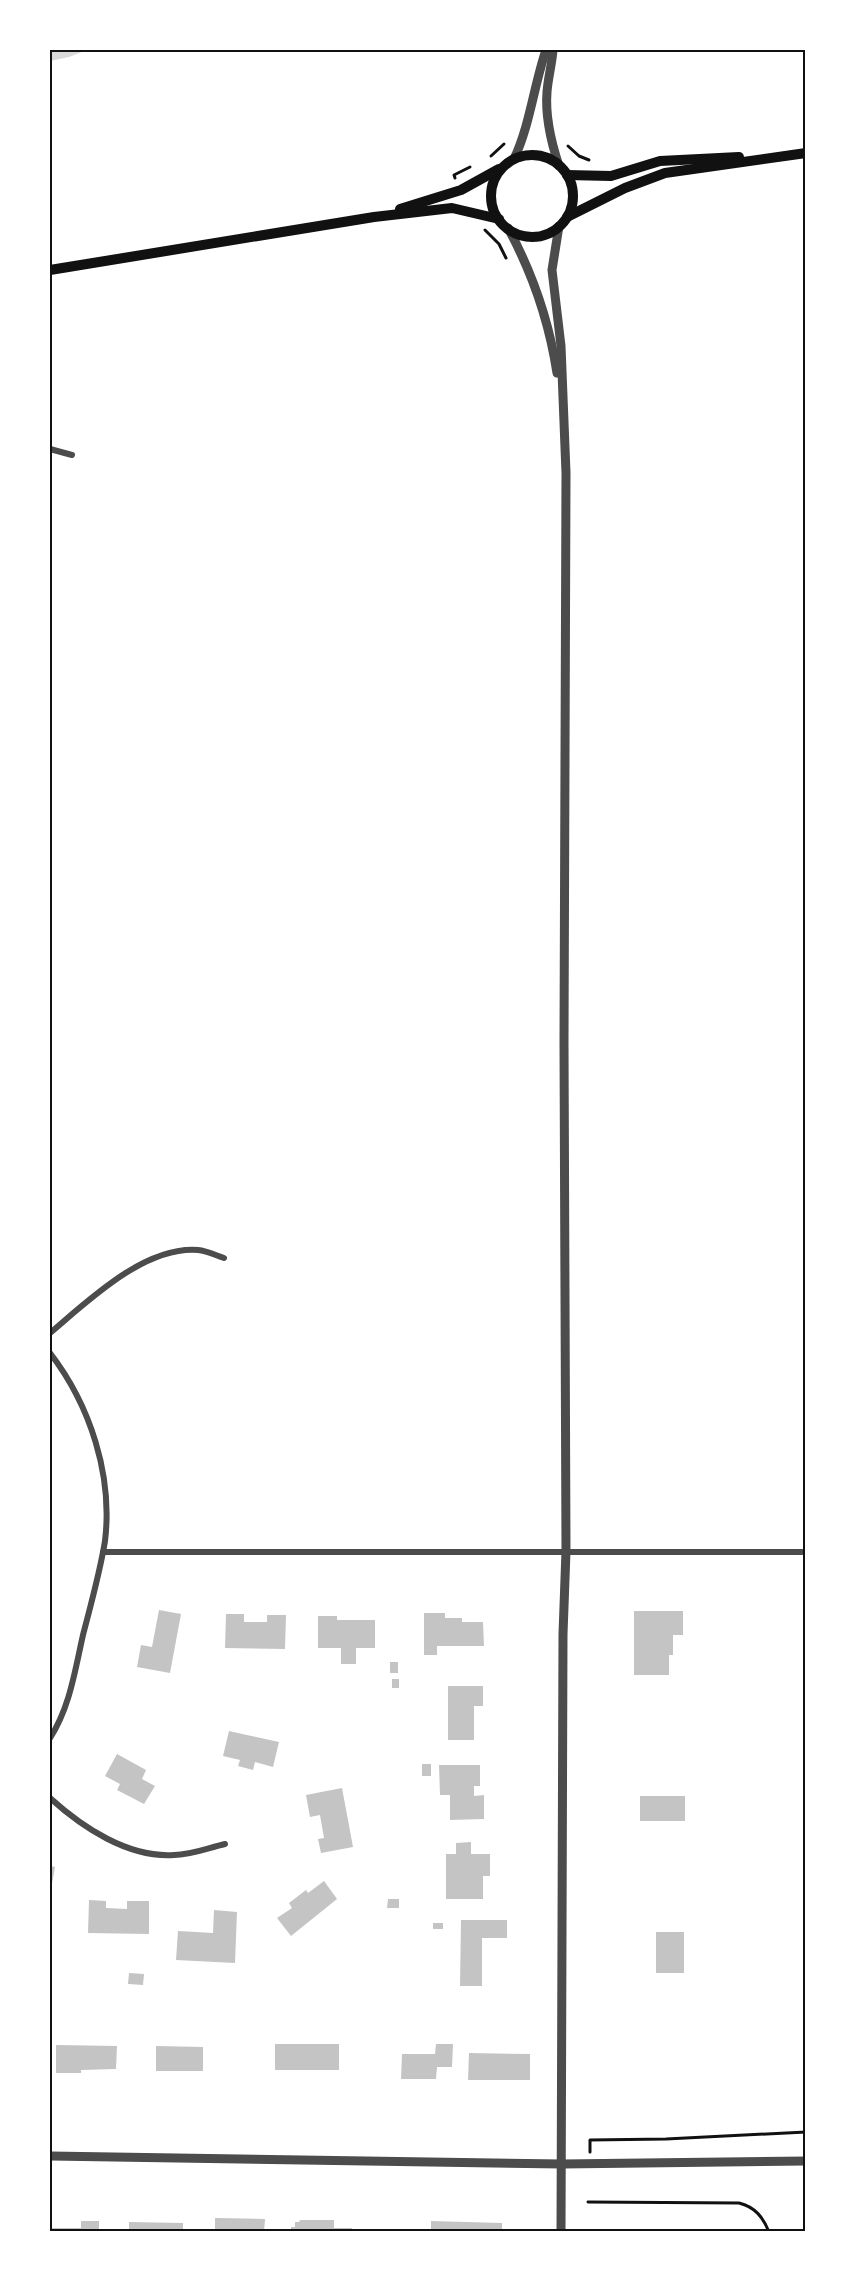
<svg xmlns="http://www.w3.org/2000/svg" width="855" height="2281" font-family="'Fira Sans',sans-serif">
<rect width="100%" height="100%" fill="#fff"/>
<!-- water -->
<polygon fill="#d9d9d9" points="50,50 87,50 69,57 50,61"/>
<!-- building -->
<g fill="#c4c4c4">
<polygon points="159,1610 181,1614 170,1673 137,1667 141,1645 152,1647"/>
<polygon points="634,1611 683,1611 683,1635 673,1635 673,1655 669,1655 669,1675 634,1675"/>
<polygon points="424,1613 445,1613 445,1618 462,1618 462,1622 483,1622 484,1646 437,1646 437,1655 424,1655"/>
<polygon points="226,1614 244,1614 244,1622 267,1622 267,1615 286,1615 285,1649 225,1648"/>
<polygon points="318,1616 337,1616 337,1620 375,1620 375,1648 356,1648 356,1664 341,1664 341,1648 318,1648"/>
<rect x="390" y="1662" width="8" height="11"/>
<rect x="392" y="1679" width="7" height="9"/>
<polygon points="448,1686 483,1686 483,1706 474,1706 474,1740 448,1740"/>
<polygon points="229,1731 279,1742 273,1767 255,1762 253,1770 238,1766 240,1760 223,1756"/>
<polygon points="117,1754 146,1770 142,1779 155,1786 144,1804 117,1790 120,1784 105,1776"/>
<rect x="422" y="1764" width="9" height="12"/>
<polygon points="439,1765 480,1765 480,1786 474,1786 474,1796 484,1795 484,1819 450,1820 450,1795 440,1795"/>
<polygon points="342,1788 353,1847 321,1853 318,1839 324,1838 320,1815 310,1817 306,1795"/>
<rect x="640" y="1796" width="45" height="25"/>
<polygon points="471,1842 471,1854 490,1854 490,1876 483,1876 483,1899 446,1899 446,1854 456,1854 456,1843"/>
<polygon points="50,1866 55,1867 51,1889 50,1889"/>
<polygon points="324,1881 337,1899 291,1936 277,1918 292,1908 289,1903 306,1890 308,1893"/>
<polygon points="388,1899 399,1899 399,1908 387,1908"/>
<polygon points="89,1900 106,1901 106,1908 127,1909 127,1901 149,1901 149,1934 88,1933"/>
<polygon points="214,1910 237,1912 235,1963 176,1960 178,1931 213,1933"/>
<polygon points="461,1920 507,1920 507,1938 482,1938 482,1986 460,1986"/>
<rect x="433" y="1923" width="10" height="6"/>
<rect x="656" y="1932" width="28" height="41"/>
<polygon points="129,1973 144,1974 143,1985 128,1984"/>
<rect x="275" y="2044" width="64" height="26"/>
<polygon points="436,2044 453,2044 452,2067 437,2067 436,2079 401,2079 402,2054 435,2054"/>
<polygon points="56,2045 117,2046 116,2069 81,2070 81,2073 56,2073"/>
<polygon points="156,2046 203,2047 203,2071 156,2071"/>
<polygon points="469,2053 530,2054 530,2080 468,2080"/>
<polygon points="215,2218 265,2219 264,2232 215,2232"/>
<polygon points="300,2220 334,2220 334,2228 352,2228 352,2232 291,2232 291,2227 295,2227 295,2222 299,2222"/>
<polygon points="81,2221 99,2221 99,2232 50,2232 50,2228 81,2228"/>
<polygon points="431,2221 502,2223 502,2232 431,2232"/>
<polygon points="129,2222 183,2223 183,2232 129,2232"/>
</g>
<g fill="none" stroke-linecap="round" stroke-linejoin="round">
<!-- path -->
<g stroke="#111" stroke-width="3">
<polyline points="568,146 579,156 589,160"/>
<polyline points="491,156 504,144"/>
<polyline points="455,178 454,175 470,167"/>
<polyline points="485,230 499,244 506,258"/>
<polyline points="590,2152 590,2140 666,2139 806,2132"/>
<path d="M588,2202l151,1c16,4 24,14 30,29"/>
</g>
<!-- minor -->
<g stroke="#4c4c4c" stroke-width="6">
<polyline points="50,449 72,455"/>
<path d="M50,1333c38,-32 94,-87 148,-83 9,1 17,5 26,8"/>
<path d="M50,1353c40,52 63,122 55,188 -5,31 -14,63 -22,94 -8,35 -13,72 -33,103"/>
<polyline points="103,1552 806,1552"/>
<path d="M50,1798c32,29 78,60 124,57 17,0 34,-7 51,-11"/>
</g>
<!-- tertiary -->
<g stroke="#4c4c4c" stroke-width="9">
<path d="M553,50c-1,14 -5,28 -6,42 -2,25 4,50 12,74"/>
<path d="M514,159c16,-34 20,-74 32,-109"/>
<polyline points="559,226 552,270 561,346 566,473 564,1042 566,1551 563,1634 561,2232"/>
<path d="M508,228c25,46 41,93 49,145"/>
<polyline points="50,2156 562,2164 806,2161"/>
</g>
<!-- secondary -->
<g stroke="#111" stroke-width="10">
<circle cx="532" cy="196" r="41"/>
<polyline points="567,175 611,176 660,161 739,157"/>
<polyline points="400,209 461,190 499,169"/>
<polyline points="567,217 625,188 665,173 806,153"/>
<polyline points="50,270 374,217 452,208 499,219"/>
</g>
</g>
<!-- border -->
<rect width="855" height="2281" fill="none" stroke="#ffffff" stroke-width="102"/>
<rect x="51" y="51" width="753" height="2179" fill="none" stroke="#111" stroke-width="2"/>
</svg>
